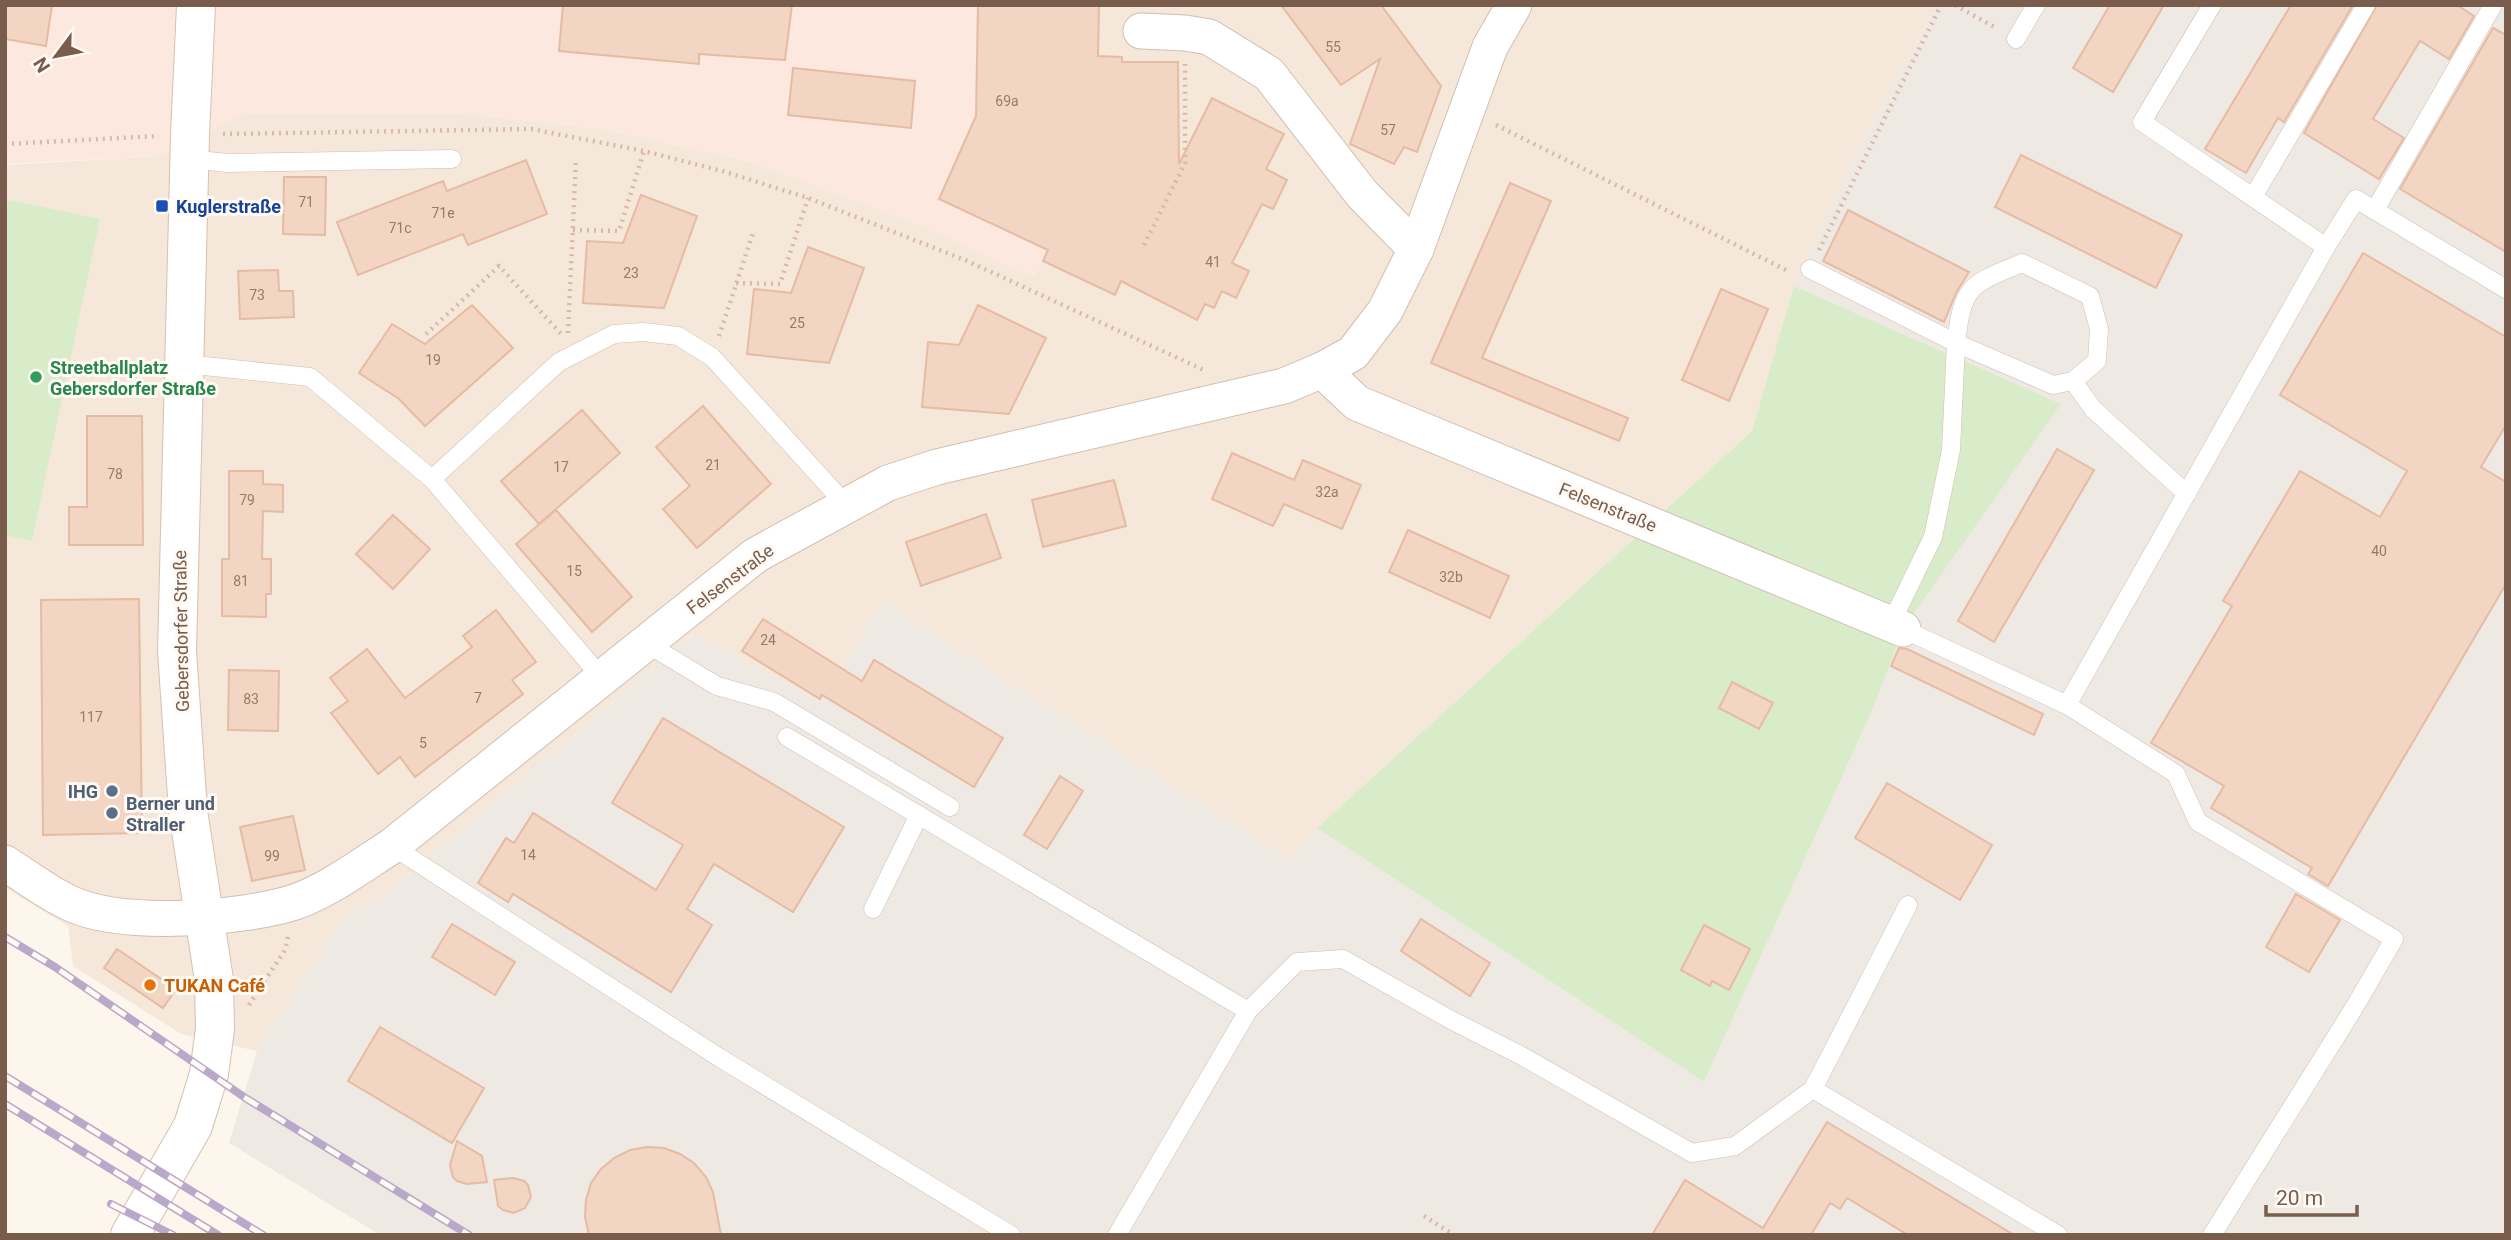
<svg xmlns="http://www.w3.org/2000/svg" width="2511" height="1240" font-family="Roboto,sans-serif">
<rect width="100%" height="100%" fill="#fdf6ec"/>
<!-- residential -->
<polygon fill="#f5e8da" points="1099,5 1937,5 1857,153 1795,286 1752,431 1317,828 1293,863 882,602 820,702 694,634 387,893 343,920 257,1051 181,1034 73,966 68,926 5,888 5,165 162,156 241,114 469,114 602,129 753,162 923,226 1034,277 1096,146"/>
<!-- commercial -->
<polygon fill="#fde8e0" points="5,5 1099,5 1096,146 1034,277 923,226 753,162 602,129 469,114 241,114 162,156 5,164"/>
<!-- industrial -->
<polygon fill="#efe9e4" points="1937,5 2506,5 2506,1235 380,1235 229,1143 257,1051 343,920 387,893 694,634 820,702 882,602 1293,862 1317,828 1704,1082 1875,704 1903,629 2060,404 1794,286 1857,153"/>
<!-- green -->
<g fill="#d8ecc9">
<polygon points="9,200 100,219 32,541 5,535 5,216"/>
<polygon points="1794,286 2061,404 1903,629 1875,704 1704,1082 1317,828 1752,431"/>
</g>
<!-- building -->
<g fill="#f3d5c3" stroke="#e6bba3" stroke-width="2">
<polygon points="5,5 52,5 46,46 5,39"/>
<polygon points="563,5 792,5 785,60 699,54 699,64 559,51"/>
<polygon points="978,5 1099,5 1098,56 1122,57 1122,62 1178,62 1179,164 1212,98 1284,134 1266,169 1287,180 1273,209 1262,204 1232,263 1249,271 1236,298 1222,291 1214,308 1205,304 1197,320 1121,281 1115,295 1043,261 1048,250 939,199 976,116"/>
<polygon points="1281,5 1381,5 1441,86 1417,152 1404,147 1394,164 1350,144 1380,59 1341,85"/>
<polygon points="2110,5 2164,5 2113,92 2073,68"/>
<polygon points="2291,5 2353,5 2284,122 2278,118 2246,173 2205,149"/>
<polygon points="2377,5 2457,5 2474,16 2449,59 2420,41 2373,119 2404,138 2379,179 2304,133"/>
<polygon points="2493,28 2506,35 2506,252 2400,189"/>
<polygon points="793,68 915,81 911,128 788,115"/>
<polygon points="2021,155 2182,235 2156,288 1995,207"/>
<polygon points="526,160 547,214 468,245 463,234 358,275 337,222 443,181 447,191"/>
<polygon points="284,177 326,177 325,235 283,234"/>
<polygon points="1510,183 1551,201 1482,358 1628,418 1619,441 1431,363"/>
<polygon points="641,195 697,216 664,308 583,303 587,241 623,243"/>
<polygon points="1848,210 1969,272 1956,293 1944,322 1823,261"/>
<polygon points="808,247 864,268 829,363 747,354 754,289 791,293"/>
<polygon points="2363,253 2506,337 2506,425 2481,467 2506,482 2506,584 2328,886 2308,874 2312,868 2211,808 2224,786 2151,743 2232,606 2223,601 2300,471 2380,517 2407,471 2280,395"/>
<polygon points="278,270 279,291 293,291 294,317 240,319 238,271"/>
<polygon points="1721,289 1768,309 1729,401 1682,380"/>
<polygon points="472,305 513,348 425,426 399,399 359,373 392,324 425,344"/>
<polygon points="978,305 1046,338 1009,414 922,407 928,342 959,345"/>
<polygon points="703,406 771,484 697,548 663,509 690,486 656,447"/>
<polygon points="582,410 620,453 539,524 501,481"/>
<polygon points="87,416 142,416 143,545 69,545 69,507 87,507"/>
<polygon points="2057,449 2094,470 1994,642 1958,621"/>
<polygon points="1232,453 1294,480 1303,460 1361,485 1342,529 1284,504 1273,526 1212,499"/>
<polygon points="229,471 263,471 263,484 283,485 283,512 263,511 262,559 271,559 271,594 266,594 266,617 222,616 222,559 229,559"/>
<polygon points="1114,480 1126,526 1043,547 1032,500"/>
<polygon points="556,510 632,597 592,632 516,544"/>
<polygon points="986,514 1001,558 921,586 906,542"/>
<polygon points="393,515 430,549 393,589 356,554"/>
<polygon points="1408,530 1509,576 1490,618 1389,572"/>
<polygon points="139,599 142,833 43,835 41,600"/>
<polygon points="496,610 536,662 512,680 523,694 415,777 400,757 378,774 331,713 348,701 330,678 367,649 405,698 472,647 463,636"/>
<polygon points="763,619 862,681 874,660 1003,738 974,787 822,695 820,699 742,651"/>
<polygon points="1899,648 1907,649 2043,714 2034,735 1891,666"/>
<polygon points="229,670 279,671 278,731 228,730"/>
<polygon points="1732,682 1773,703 1759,729 1719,708"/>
<polygon points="663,718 844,827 793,912 714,864 687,909 712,925 671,992 513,894 508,902 478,883 506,838 514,843 533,813 656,890 683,845 612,803"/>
<polygon points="1060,776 1083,791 1047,849 1024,835"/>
<polygon points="1887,783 1992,845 1960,900 1855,838"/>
<polygon points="293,816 305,870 252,881 240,827"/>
<polygon points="2296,894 2340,920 2309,972 2266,947"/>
<polygon points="1421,919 1490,963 1470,996 1401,951"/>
<polygon points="452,924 515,962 495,995 432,957"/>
<polygon points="1704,925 1750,949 1729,990 1712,981 1710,986 1681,970"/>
<polygon points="117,949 176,989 163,1008 104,968"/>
<polygon points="380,1027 484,1088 452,1143 348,1081"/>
<polygon points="1827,1122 2014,1235 1908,1235 1847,1198 1840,1209 1830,1203 1811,1235 1652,1235 1685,1180 1763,1228"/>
<polygon points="457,1141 482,1156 487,1182 467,1184 457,1181 453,1177 450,1165"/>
<polygon points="647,1147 664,1148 680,1154 694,1163 706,1177 713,1192 721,1235 589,1235 585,1217 586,1200 591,1183 601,1169 614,1158 630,1150"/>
<polygon points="513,1178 524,1181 528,1185 531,1197 525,1208 514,1213 503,1210 498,1206 494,1180"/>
</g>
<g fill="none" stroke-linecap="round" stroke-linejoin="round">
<defs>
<g id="service">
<polyline points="2016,39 2036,5"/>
<polyline points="190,159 227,163 452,159"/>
<polyline points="2253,197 2366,5"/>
<polyline points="2375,210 2493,5"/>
<polyline points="2326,247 2356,199 2506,289"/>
<path d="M2022,263l68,33 9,33 -2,32 -24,20 -20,4 -97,-42c7,-59 14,-58 66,-80z"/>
<polyline points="1810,269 1956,343 1951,450 1933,537 1891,623"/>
<polyline points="185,364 310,377 432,479 602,678"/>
<polyline points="2073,381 2093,409 2187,494"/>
<polyline points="432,479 559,362 614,334 643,332 678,336 712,357 846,505"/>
<polyline points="1903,629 2067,705 2326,247 2142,122 2212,5"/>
<polyline points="646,643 717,686 774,702 950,807"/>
<polyline points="2067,705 2176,774 2198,822 2394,939 2354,1008 2212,1235"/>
<polyline points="787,737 1248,1011"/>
<polyline points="392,846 720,1058 1011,1235"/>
<polyline points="873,909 919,815"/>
<polyline points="1813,1089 2058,1235"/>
<polyline points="1117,1235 1248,1011 1297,962 1343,959 1451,1020 1522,1056 1692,1153 1735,1146 1813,1089 1908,905"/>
</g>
<g id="minor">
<polyline points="1141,31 1185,33 1209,37 1269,74 1362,194 1416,249"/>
<polyline points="1322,370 1357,403 1903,629"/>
<path d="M5,863c22,14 45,32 69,42 52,22 167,14 221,-3 34,-12 67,-37 97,-56l364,-291 132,-72 49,-16 347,-81 38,-16 31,-17 32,-42 31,-62 74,-202 24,-42"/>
</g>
<polyline id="secondary" points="130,1235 193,1126 209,1074 215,1029 214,980 188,811 177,651 190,135 196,5"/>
</defs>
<!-- service casing -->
<use href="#service" stroke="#d1beb0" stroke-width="19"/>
<!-- minor casing -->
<use href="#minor" stroke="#d1beb0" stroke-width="37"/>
<!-- secondary casing -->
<use href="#secondary" stroke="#d6c0b0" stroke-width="40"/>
<!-- path -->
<g stroke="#d9b8a5" stroke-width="4.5" stroke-dasharray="2 5" stroke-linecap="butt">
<polyline points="1955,5 1996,28"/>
<polyline points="1496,125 1788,271"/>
<polyline points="223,134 531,129 644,151 726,172 808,198 965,260 1206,371"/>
<polyline points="5,144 159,136"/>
<polyline points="573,230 619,231 644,151"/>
<polyline points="1144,245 1185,163 1185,64"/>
<polyline points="1819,250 1941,5"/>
<polyline points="736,283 780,284 808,198"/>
<polyline points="568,333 576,160"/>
<polyline points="426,334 499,266 562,335"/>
<polyline points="719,336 753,233"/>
<polyline points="249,1005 285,950 288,937"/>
<polyline points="1424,1216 1454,1235"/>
</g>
<!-- service -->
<use href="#service" stroke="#fff" stroke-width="18"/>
<!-- minor -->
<use href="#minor" stroke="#fff" stroke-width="35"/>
<!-- secondary -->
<use href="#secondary" stroke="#fff" stroke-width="38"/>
<defs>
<g id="rail">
<polyline points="5,937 55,967 247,1099 469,1235"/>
<polyline points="5,1076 263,1235"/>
<polyline points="5,1104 218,1235"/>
<polyline points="111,1204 173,1235"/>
</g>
</defs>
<!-- rail casing -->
<use href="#rail" stroke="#b9a8c9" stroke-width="8"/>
<!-- rail -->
<use href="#rail" stroke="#fffaf3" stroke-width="5" stroke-dasharray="16" stroke-linecap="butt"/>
</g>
<!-- markers -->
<rect fill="#1a4fb4" stroke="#fffaf3" stroke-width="2.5" x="155" y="199" width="14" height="14" rx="3.5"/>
<circle fill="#2e9e5b" stroke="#fffaf3" stroke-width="2.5" cx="36" cy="377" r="7"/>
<g fill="#5c6f8a" stroke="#fffaf3" stroke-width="2.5">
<circle cx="112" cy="791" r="7"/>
<circle cx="112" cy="813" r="7"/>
</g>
<circle fill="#e8710a" stroke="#fffaf3" stroke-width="2.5" cx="150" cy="985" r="7"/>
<g text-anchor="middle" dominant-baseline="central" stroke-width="6" stroke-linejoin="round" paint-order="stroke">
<!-- number labels -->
<g font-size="14" fill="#987a6a">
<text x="1333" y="47">55</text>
<text x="1007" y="101">69a</text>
<text x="1388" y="130">57</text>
<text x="306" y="202">71</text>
<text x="443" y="213">71e</text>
<text x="400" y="228">71c</text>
<text x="1213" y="262">41</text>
<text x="631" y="273">23</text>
<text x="257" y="295">73</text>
<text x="797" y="323">25</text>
<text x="433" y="360">19</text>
<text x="713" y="465">21</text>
<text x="561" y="467">17</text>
<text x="115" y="474">78</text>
<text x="1327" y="492">32a</text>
<text x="247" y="500">79</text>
<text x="2379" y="551">40</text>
<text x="574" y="571">15</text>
<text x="1451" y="577">32b</text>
<text x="241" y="581">81</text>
<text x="768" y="640">24</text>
<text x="478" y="698">7</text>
<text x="251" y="699">83</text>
<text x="91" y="717">117</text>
<text x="423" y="743">5</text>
<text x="528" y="855">14</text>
<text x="272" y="856">99</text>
</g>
<!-- transit labels -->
<g font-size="18" font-weight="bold" fill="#164399" stroke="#fffaf3" text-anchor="start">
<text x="176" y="206">Kuglerstraße</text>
</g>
<!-- leisure labels -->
<g font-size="18" font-weight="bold" fill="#27864d" stroke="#fffaf3" text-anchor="start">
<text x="50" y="367">Streetballplatz<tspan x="50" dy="21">Gebersdorfer Straße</tspan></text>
</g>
<!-- street labels -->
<g font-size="18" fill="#7a5c4d" stroke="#fffaf3">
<text transform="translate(1608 507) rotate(22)">Felsenstraße</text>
<text transform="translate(730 579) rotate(-37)">Felsenstraße</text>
<text transform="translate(181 631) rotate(-91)">Gebersdorfer Straße</text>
</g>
<!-- service labels -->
<g font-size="18" font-weight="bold" fill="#4e5e75" stroke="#fffaf3" text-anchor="end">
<text x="98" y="791">IHG</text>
<text x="126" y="803" text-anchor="start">Berner und<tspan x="126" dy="21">Straller</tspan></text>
</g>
<!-- food labels -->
<g font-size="18" font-weight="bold" fill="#c56008" stroke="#fffaf3" text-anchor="start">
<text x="164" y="985">TUKAN Café</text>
</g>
</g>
<!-- border -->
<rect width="2511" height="1240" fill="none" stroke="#7a5c4d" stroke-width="14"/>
<!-- north arrow -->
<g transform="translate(56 56) rotate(238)" stroke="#fffaf3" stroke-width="5" paint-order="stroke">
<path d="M0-5L12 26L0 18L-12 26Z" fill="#7a5c4d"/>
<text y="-10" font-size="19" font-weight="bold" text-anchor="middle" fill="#7a5c4d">N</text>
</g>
<!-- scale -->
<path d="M2266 1205v10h91v-10" fill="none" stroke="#7a5c4d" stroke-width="3.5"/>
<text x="2276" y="1205" font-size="21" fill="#7a5c4d" stroke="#fffaf3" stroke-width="5" paint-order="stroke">20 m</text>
</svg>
